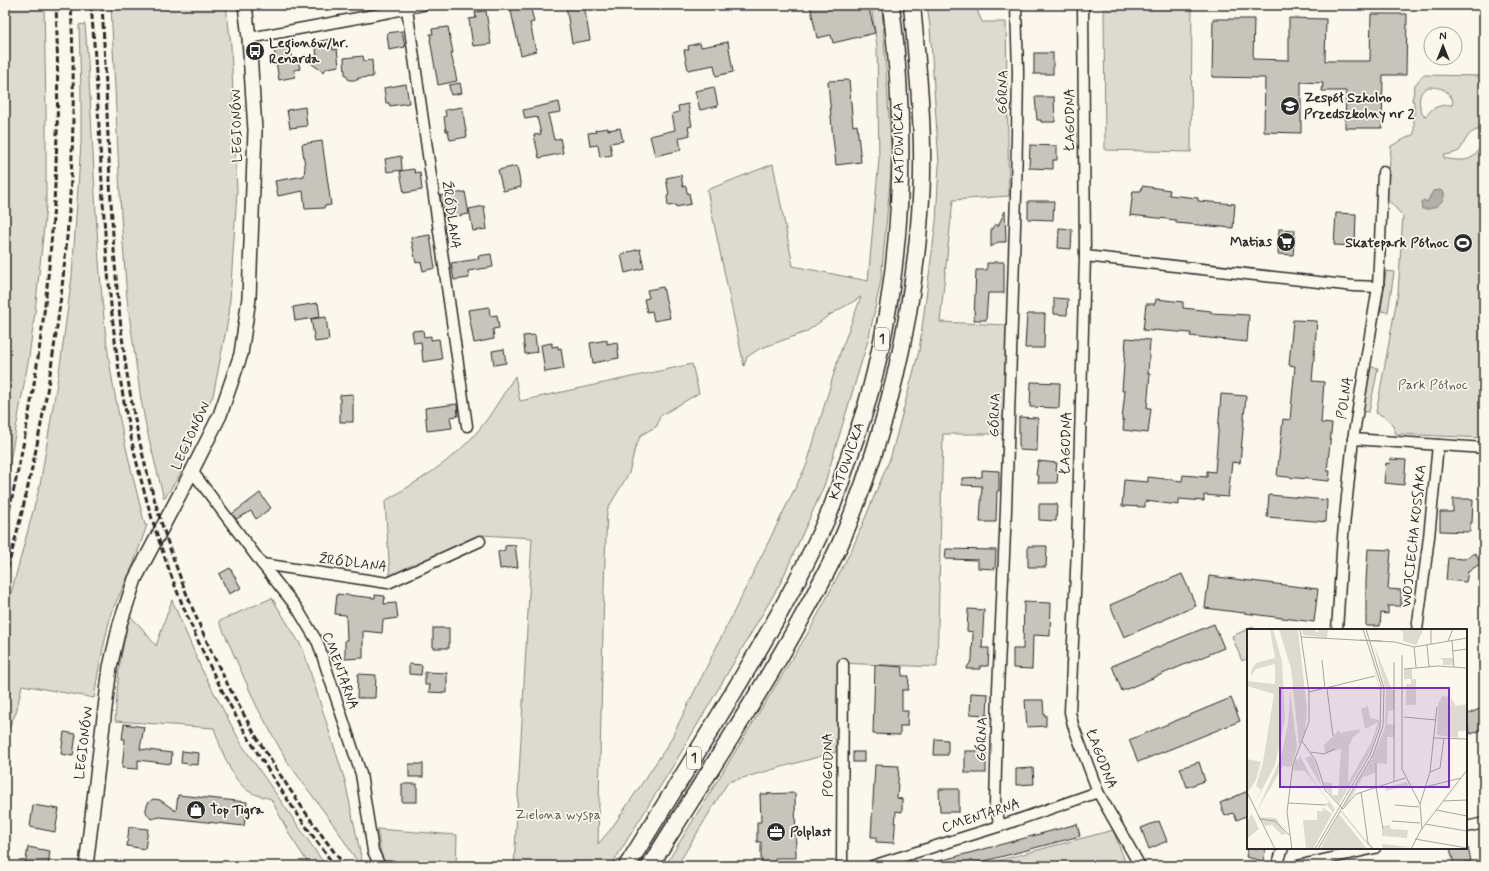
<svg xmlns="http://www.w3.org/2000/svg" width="1489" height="871" font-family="Mynerve,sans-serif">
<rect width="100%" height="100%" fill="#fbf7ec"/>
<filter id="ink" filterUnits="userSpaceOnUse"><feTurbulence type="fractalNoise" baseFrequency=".025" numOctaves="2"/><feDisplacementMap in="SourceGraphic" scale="8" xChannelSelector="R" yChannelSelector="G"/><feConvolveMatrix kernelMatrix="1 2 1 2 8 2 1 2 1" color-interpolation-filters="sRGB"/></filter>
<g filter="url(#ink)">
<!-- green -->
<g fill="#dddad0" stroke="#84827e" fill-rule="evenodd">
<polygon points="5,5 44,5 46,110 46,206 44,227 35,312 29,357 5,489"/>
<polygon points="111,5 226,5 231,45 237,192 229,315 213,396 180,456 185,467 164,499 147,431 141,400 127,299 121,216"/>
<path d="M871,5h10l1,4 10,152 -11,119 -12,57 -45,149 -44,98 -104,177 -65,105h-97l18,-328 -50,-3 -92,41 -5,-75c33,-20 68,-40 93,-70 14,-17 25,-37 37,-55l5,25 172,-37 7,29 -39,23 -3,10 -16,9 -6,13 -6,25 -22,37 -3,77 -6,257 13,-15 57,-84 139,-281 33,-111 21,-56 -33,19 -22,16 -47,17 -12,8 -3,9 -37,-176 66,-26 20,102 75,15 11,-122 -2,-113z"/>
<polygon points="927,5 975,5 982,22 1006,22 1009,196 953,200 940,322 1007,325 1004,434 943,434 937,667 838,663 836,752 728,782 677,866 665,866 811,628 853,547 891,456 919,351 936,222 939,164 930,27"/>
<polygon points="1104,5 1192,5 1191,152 1105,150"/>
<path d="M85,24c9,105 9,210 21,314 8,64 23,124 39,187h2l-15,43 -21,45 -12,54 -5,31 -72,-13 -6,28 -11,22v-119l35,-131 21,-126 11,-83 9,-133v-52l-2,-66z"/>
<path d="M1423,75l61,1v362l-88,-4c-5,-14 -7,-16 -20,-21l22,-120 5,-77 -16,-17 4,-53 23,-12v-33h-2l3,-16zM1429,87c13,0 19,3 24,14l-1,4c-12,0 -19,1 -26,11l-3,-1c-5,-10 -6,-24 6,-28zM1481,129c1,29 -10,35 -37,29v-3l7,-1 8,-3c8,-11 7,-19 22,-22z"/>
<polygon points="1386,271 1394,272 1388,312 1381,311"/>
<polygon points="1371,367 1378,368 1369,412 1361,411"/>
<polygon points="272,598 303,649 345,781 363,866 360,866 336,828 287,761 257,707 219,621"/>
<path d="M172,600l30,70 40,75 84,121h-16l-19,-29 -20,-38c-7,-2 -15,-4 -21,-7 -19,-11 -29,-44 -36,-64l-99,-7 4,-53 10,-53 12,12 15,19z"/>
<polygon points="1253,627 1255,630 1248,630 1248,658 1242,661 1232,636"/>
<polygon points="377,829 457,835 456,866 386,866 381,854"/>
<polygon points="1113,830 1126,864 1117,866 978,866"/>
</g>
<!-- water -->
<path fill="#b1afa7" stroke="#7b7a75" d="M1439,190l5,2c2,11 -12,19 -22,17l-1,-7 3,-2 3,2 6,-11z"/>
<!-- building -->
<g fill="#c7c4bc" stroke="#2b2b2b">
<polygon points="518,5 530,5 534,22 530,23 536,51 521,55 510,7"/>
<polygon points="573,5 584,5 590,40 572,43 566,6"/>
<polygon points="810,5 868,5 875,33 833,43 831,35 817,38"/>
<polygon points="486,11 491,44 473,46 469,19 476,18 475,12"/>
<polygon points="1371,14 1407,14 1406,75 1383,75 1382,128 1345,128 1346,91 1322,91 1323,83 1301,82 1301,133 1264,132 1265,78 1212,77 1213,19 1254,19 1253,59 1289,60 1289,18 1326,19 1325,61 1370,61"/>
<polygon points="448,27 453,53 451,53 457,81 438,85 430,39 431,39 430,34 433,34 432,29"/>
<polygon points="402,31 405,47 389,50 387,33"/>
<polygon points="331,39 333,50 337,49 339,66 327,68 323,72 304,58 317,56 315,42"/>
<polygon points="728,42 733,72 716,76 714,65 688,70 684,50 689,50 688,46 700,43 701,47"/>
<polygon points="290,46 292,60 298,59 300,69 294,70 295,77 279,80 274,49"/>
<rect x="1034" y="53" width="19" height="21"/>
<polygon points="363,56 364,61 372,60 373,77 358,78 358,80 349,80 345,74 344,58"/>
<polygon points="849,80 853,126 857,125 861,162 836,165 832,129 828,81"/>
<polygon points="460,83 462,93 451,95 449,85"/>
<polygon points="406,84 409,103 390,106 389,103 386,103 384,88"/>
<polygon points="714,87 718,106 700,110 695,91"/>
<polygon points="1035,97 1054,97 1055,122 1041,122 1041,120 1037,120"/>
<polygon points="559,102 561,112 548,114 554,140 560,138 563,153 539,158 534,135 541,134 537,117 525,119 523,110"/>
<polygon points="688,104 692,126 688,127 690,135 679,138 681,150 655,156 650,136 675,130 672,114 679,112 678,106"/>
<polygon points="305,107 307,126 290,128 287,110"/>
<polygon points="462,107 467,137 450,140 448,131 446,131 444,117 446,116 445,110"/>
<polygon points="608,128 608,130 620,128 623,141 610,143 612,155 600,157 598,145 590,146 588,133 596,132 595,130"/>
<polygon points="322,141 331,205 324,206 324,208 305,209 303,191 278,196 275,181 304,176 305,167 302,144"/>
<polygon points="1030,145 1057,146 1057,160 1053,160 1053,169 1029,168"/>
<polygon points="401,156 402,170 387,172 385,159"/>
<polygon points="517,166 521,187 503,191 498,170"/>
<polygon points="414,169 415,173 420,172 422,190 404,193 400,171"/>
<polygon points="681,175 683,187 686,186 687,193 689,193 691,204 676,207 676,205 668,206 667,196 669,195 666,178"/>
<polygon points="1142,186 1170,190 1169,195 1198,198 1198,201 1235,204 1233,228 1176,223 1176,220 1130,215 1133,191 1141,191"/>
<polygon points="465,192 469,214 444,218 440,196"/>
<polygon points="1028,201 1054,201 1053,220 1028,219"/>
<polygon points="484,206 487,229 473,231 469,209"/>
<polygon points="1005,211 1006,242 998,242 991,247 991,230 995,224 998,226"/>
<polygon points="1336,213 1356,214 1355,246 1334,245"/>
<polygon points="1059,228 1072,229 1071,249 1058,248"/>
<polygon points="1279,229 1295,230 1293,255 1278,254"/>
<polygon points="430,235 435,268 423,271 421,262 416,263 411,238"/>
<polygon points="640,249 644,268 625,273 621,254"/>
<polygon points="491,254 493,267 468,271 469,278 454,280 451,263 479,259 478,256"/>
<polygon points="994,262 1004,262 1004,293 988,293 986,320 974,320 976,270 987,270 987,263 994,263"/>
<polygon points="663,287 670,318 654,321 652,311 647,312 644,299 649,298 647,290"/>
<polygon points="1054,298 1068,299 1067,315 1054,314"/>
<polygon points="1156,299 1183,302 1183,308 1211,311 1211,313 1249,315 1247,342 1190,336 1191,333 1153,330 1153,331 1143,330 1146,304 1155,304"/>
<polygon points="318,303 320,317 295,321 293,307"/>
<polygon points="489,307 490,316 497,315 499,328 493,329 494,339 474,343 468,310"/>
<polygon points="1027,314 1045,314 1044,348 1025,348"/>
<polygon points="326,317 329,340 315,342 311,319"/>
<polygon points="1293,320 1317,321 1312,381 1324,382 1321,423 1332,424 1327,471 1330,471 1329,481 1277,476 1283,419 1290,420 1295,366 1289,365"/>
<polygon points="423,330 424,337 431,336 431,340 439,339 442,359 423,362 421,342 414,343 412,331"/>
<polygon points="535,335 537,352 525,354 523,336"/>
<polygon points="1126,338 1150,340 1148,374 1150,374 1147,408 1151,408 1148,433 1123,430 1124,420 1122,420 1125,391 1122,391"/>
<polygon points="607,340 607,344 617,342 619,358 593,363 590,343"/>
<polygon points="552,343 552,347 558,346 558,349 561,348 564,369 545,372 541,345"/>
<polygon points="504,349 506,363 494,365 492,351"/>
<polygon points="1031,382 1060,383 1059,408 1030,407"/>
<polygon points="353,394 353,422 340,422 340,395"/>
<polygon points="1221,394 1246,396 1240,463 1232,462 1228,497 1204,495 1204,501 1179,499 1179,505 1145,501 1145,507 1122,506 1124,480 1148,482 1148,477 1182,481 1183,475 1207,477 1207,471 1215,472"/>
<polygon points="457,404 458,416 450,417 452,428 427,431 425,408"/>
<polygon points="1019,417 1038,418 1037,451 1019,450"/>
<polygon points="1390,459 1406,460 1404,485 1384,483 1386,463 1389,464"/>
<polygon points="1038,461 1057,463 1056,471 1058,471 1057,483 1038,483 1039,476 1036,475"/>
<polygon points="982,470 999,471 999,491 997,491 996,522 980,522 982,486 962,485 962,478 982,477"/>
<polygon points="260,493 271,508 256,519 251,511 236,519 232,514"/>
<polygon points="1269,495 1327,500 1326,522 1267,517"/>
<polygon points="1453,499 1473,499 1472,523 1470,523 1470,532 1440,531 1440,512 1453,512"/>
<polygon points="1039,504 1057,504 1056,521 1039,520"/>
<polygon points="515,545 518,567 500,569 498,552 505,550 505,546"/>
<polygon points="1028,546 1047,546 1046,567 1028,567"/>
<polygon points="946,549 996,550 995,569 978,568 978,560 945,559"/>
<polygon points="1368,549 1391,550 1388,589 1401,590 1401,606 1388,606 1388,614 1381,613 1380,626 1366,626 1366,581"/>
<polygon points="1475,553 1481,563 1468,572 1466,582 1446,580 1448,558 1464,559"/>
<polygon points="230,568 241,588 229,594 219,574"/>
<polygon points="1182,574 1196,606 1124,637 1110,605"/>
<polygon points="1209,576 1318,589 1314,622 1205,608"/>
<polygon points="337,594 375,598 375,595 385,596 384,604 396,603 398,618 383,620 382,633 363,631 363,658 345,659 345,640 347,640 346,615 335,614"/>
<polygon points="1024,602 1051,603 1050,636 1033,635 1032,669 1013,668 1013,649 1023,649"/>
<polygon points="968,609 984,610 982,648 989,648 988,666 980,666 980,669 966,669 972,660 973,632 967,631"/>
<polygon points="1214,624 1224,648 1122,691 1112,666"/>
<rect x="433" y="628" width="16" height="20"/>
<polygon points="409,664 422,665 421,675 409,674"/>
<polygon points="875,665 903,667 902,676 909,676 908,690 902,690 902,711 908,711 907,726 900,726 900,735 873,734"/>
<polygon points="425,672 447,673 447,693 429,692 430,685 425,685"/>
<polygon points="358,674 376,675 375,698 357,698"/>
<polygon points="971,693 988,694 987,715 970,714"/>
<polygon points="1231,698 1240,721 1138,762 1129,740"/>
<polygon points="1025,700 1043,700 1044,715 1046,715 1046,726 1027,727"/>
<polygon points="1484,707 1484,729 1471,734 1466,723 1466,715"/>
<polygon points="124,724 144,727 140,749 172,753 171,764 138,760 138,769 122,768 125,739 122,739"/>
<polygon points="64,732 76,734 73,756 61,754"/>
<polygon points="935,739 948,740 948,755 934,755"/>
<polygon points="182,751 199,753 198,765 181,763"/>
<rect x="965" y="751" width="21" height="22"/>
<rect x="853" y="752" width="11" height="10"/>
<polygon points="1199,762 1205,781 1187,787 1180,768"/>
<rect x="409" y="764" width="14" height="13"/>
<polygon points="875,765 899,766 897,798 902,799 902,812 896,811 894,843 876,842 876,837 871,837"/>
<polygon points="1033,768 1034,784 1016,785 1016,769"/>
<rect x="402" y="784" width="15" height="18"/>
<polygon points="939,789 959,789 959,812 940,812"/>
<polygon points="1248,791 1248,815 1237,820 1233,813 1225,816 1220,803"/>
<polygon points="795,793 796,858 775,858 775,863 761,863 761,842 757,842 757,822 761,822 760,794"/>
<polygon points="178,795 247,802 244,826 160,817 151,819 146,812 146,809 148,803 153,799 160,800 176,811"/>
<polygon points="33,805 59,809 55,832 30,827"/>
<polygon points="1159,821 1167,841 1149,849 1141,828"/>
<polygon points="1077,824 1080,836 966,866 932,866 932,863"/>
<polygon points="129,827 148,829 145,849 127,846"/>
<polygon points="28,847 50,851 48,866 25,866"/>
<polygon points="1248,848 1266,848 1263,861 1246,857"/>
<polygon points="1450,848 1468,848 1471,861 1454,865"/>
</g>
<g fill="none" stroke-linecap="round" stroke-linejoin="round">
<defs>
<g id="minor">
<polyline points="1083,5 1085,256 1077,547 1070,712 1073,725 1098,792 1140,866"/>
<polyline points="407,9 467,426"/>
<polyline points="249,38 390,12 423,5"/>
<polyline points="1085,256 1354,286 1378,287"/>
<polyline points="1353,439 1484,448"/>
<polyline points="192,471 262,564 297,608 318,643 361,774 373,851 380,866"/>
<polyline points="262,564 388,583 480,541"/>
<polyline points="1337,630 1343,536 1353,439 1378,287 1383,172"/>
<polyline points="1417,630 1429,537 1438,445"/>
<polyline points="1000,826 995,805 998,690 1006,510 1016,195 1018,72 1016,5"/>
<polyline points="1466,827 1484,823"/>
<polyline points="842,866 843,664"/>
<polyline points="872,866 1000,826 1098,792"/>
<polyline points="1277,866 1283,848"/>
<polyline points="1297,866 1375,848"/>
</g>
<polyline id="tertiary" points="86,866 110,667 120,624 135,579 192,471 220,415 241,354 249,298 255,130 249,38 245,5"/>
<g id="primary">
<path d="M627,866c33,-53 65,-105 97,-158 38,-63 75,-126 104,-192 9,-20 15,-42 22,-62 5,-14 10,-29 15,-44 38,-131 43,-270 26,-405"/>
<path d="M650,866c48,-78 99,-154 144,-234 16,-29 33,-59 47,-90 44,-103 71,-217 79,-328 1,-14 2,-28 2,-42 1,-56 -5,-111 -10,-167"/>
</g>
</defs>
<!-- minor casing -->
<use href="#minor" stroke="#2b2b2b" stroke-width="13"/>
<!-- tertiary casing -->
<use href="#tertiary" stroke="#2b2b2b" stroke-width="16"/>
<!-- primary casing -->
<use href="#primary" stroke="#2b2b2b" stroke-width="19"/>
<!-- minor -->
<use href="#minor" stroke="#fbf7ec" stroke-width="10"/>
<!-- tertiary -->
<use href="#tertiary" stroke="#fbf7ec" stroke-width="13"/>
<!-- primary -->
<use href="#primary" stroke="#fbf7ec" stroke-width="16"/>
<!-- rail -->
<g stroke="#2b2b2b" stroke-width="3" stroke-dasharray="6 3" stroke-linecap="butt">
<path d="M91,5c10,114 10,229 25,343 16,132 59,262 125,377 28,49 60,96 94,141"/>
<path d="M102,5c7,121 7,242 24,362 19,132 65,260 133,374 26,43 55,85 86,125"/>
<path d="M5,527c42,-171 58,-346 51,-522"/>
<path d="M5,577c52,-186 76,-380 66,-572"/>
</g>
</g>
</g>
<!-- icons -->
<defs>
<symbol id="bus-disc" viewBox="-11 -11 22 22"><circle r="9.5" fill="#2b2b2b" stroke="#fbf7ec"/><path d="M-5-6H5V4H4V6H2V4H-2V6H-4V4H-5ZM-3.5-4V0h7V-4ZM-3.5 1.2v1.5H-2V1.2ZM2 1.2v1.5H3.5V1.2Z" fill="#fff"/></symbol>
<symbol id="school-disc" viewBox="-11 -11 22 22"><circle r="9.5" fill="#2b2b2b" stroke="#fbf7ec"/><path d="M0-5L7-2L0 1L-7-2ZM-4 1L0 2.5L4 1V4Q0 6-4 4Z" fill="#fff"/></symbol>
<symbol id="supermarket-disc" viewBox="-11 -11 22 22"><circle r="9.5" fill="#2b2b2b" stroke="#fbf7ec"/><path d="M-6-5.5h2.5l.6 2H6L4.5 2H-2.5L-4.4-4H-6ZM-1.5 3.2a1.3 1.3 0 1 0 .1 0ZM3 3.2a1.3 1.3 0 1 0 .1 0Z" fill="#fff"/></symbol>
<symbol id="stadium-disc" viewBox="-11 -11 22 22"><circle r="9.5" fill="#2b2b2b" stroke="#fbf7ec"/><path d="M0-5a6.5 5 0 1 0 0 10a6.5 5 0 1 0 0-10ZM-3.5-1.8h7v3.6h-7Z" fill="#fff"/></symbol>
<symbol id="shop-disc" viewBox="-11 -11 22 22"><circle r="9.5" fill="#2b2b2b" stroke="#fbf7ec"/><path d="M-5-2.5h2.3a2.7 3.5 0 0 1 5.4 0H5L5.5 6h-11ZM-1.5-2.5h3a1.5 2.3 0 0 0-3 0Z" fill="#fff"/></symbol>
<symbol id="office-disc" viewBox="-11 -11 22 22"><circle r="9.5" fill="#2b2b2b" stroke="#fbf7ec"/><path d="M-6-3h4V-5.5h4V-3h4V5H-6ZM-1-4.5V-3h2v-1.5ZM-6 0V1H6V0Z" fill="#fff"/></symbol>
</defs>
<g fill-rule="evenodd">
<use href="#bus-disc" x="244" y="40" width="22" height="22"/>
<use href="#school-disc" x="1279" y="95" width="22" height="22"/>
<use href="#supermarket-disc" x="1275" y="231" width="22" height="22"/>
<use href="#stadium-disc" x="1452" y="232" width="22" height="22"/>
<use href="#shop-disc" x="185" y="799" width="22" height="22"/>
<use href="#office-disc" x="765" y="821" width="22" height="22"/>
</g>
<g text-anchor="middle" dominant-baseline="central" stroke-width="3.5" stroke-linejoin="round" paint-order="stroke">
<!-- shield labels -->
<g fill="#fbf7ec" stroke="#696865" stroke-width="1">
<rect x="875" y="328" width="14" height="22" rx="3"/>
<rect x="687" y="747" width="14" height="22" rx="3"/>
</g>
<g font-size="13" font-weight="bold" fill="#2b2b2b">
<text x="882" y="339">1</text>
<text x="694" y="758">1</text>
</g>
<!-- poi labels -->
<g font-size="14" font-weight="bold" fill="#2b2b2b" stroke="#fbf7ec" text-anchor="start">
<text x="269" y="43">Legionów/hr.<tspan x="269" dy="16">Renarda</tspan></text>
<text x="1304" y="98">Zespół Szkolno<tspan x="1304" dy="16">Przedszkolny nr 2</tspan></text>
<text x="1272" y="242" text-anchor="end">Matias</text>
<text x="1449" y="243" text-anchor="end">Skatepark Północ</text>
<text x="210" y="810">Top Tigra</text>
<text x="790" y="832">Polplast</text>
</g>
<!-- street labels -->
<g font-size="14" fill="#2b2b2b" stroke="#fbf7ec">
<text transform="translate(1003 92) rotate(-89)">GÓRNA</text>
<text transform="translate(1070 120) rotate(-90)">ŁAGODNA</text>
<text transform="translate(237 126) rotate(-91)">LEGIONÓW</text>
<text transform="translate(899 143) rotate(-91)">KATOWICKA</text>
<text transform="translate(451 215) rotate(82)">ŹRÓDLANA</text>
<text transform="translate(1345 398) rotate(-81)">POLNA</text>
<text transform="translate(995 415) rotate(-88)">GÓRNA</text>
<text transform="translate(191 436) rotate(-65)">LEGIONÓW</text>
<text transform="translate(1066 443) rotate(-88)">ŁAGODNA</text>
<text transform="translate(847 461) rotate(-71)">KATOWICKA</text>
<text transform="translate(1414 536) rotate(-84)">WOJCIECHA KOSSAKA</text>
<text transform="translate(353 563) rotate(7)">ŹRÓDLANA</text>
<text transform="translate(340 671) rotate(70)">CMENTARNA</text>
<text transform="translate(982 739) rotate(-88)">GÓRNA</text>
<text transform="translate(84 743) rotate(-83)">LEGIONÓW</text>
<text transform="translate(1101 759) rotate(69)">ŁAGODNA</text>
<text transform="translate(828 765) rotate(-90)">POGODNA</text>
<text transform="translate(981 816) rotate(-18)">CMENTARNA</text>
</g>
<!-- park labels -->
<g font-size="14" fill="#585754" stroke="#fbf7ec">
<text x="1433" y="385">Park Północ</text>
<text x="558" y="815">Zielona wyspa</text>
</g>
</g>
<!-- overview -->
<g transform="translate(1247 629)">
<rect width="220" height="220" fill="#fbf7ec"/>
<path d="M23,0h3l9,32 3,58 -10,46 -21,40 7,-15 -5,-4 7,-24 11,-68 -27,-8v-5l28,3v-20l-19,5 -5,7v-5l5,-8 19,-5zM32,0h19l9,81 -2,23 -6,12 -8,-76zM55,0h11l4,4 3,-4h8l-1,9 -24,-3zM151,0h24v4l-6,12 -13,-4v-9zM127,16l18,45h3v20l-7,1 -1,13 8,1 -1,12h-7v27l-11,-1 -1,10 -12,4 -16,28 -4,2 29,-48 13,-31 1,-37zM122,19l11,41 -1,37 -10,28 -30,50 -14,-16 -2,-6 9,1v12h6l3,-46 -16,4 -1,-8 15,-15 1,3 19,-4 1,3 -7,5 -4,9 -1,37 24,-42 6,-19 -13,7 -4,-20 7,-3 2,12 9,2 1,-27zM192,29h14v7h-10v-5zM165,39v11h4v26h-10v-21h5v-5h-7v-10zM43,62l7,56 -6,20 -8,-1 -26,45 24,-54 7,-33zM195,67l8,1v11l1,-10 5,8 11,-2v27h-9v7l-21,-3 1,-31zM53,127l11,21 24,32 -2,4 -7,-9 3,-2 -24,-31 -12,-1 2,-12 3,3zM64,127l4,6 7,25 -17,-29zM0,130l14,3 -5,18 -8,12zM160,153l1,4 -22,5 -1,-3zM75,178l10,7 -19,35h-7l-3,-29h14v-9h6zM93,182h2l31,38h-2zM5,185l7,15 -12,10v-18zM92,185l28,35h-47zM13,188l16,1 10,16 -4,1 -10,-10 -7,1zM143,196l1,4 17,1 -1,8 -25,-2v-10zM135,215l10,1 18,2 -27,2z" fill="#dddad0"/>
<path fill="none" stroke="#a8a59f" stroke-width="1" d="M184,0v15M54,8l55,3M108,11l40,2 19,5 53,-9M113,11l22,1M201,12l5,-12M205,12l2,26M180,16l2,22M167,18l2,20M206,22l14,-2M155,26v114l18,35M75,31l3,29M157,40l34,-3 29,2M80,60l6,47M62,63l66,-16M157,88l32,3M187,109l33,1M55,112l14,20 9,29 18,19 13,-15 49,-16M64,123l13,2 11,-5M129,134v24l7,42M183,143l10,-4 4,-30M147,153v-120M178,158l36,-9M0,163l28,57M114,163l7,51 6,6M196,172l24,-1M41,174l38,2M148,176l24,2M189,181l31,6M12,190l16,2 14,14M145,192l28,2M178,195l42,7M175,200l-2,-25 10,-32 7,-65M168,210l52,9M45,220l-5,-37 6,-48 16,-42v-30l-9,-63M68,220l55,-94 10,-28 1,-42 -18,-56M71,220l55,-94 10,-29 1,-38 -18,-59M164,220l10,-19 46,-60"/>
<path fill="#7b2cbf" fill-opacity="0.15" stroke="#7b2cbf" stroke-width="2" d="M33,59h169v99h-169z"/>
<rect width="220" height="220" fill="none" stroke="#2b2b2b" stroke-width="2"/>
</g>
<!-- margin -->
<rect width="1489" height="871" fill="none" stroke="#fbf7ec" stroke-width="20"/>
<rect x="10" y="10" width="1469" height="851" fill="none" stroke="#2b2b2b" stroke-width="1.5" filter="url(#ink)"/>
<!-- north arrow -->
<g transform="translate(1443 46)"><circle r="19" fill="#fbf7ec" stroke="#a8a59f"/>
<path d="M0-3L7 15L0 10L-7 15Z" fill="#2b2b2b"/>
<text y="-6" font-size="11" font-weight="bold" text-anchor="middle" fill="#2b2b2b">N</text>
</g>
</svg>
